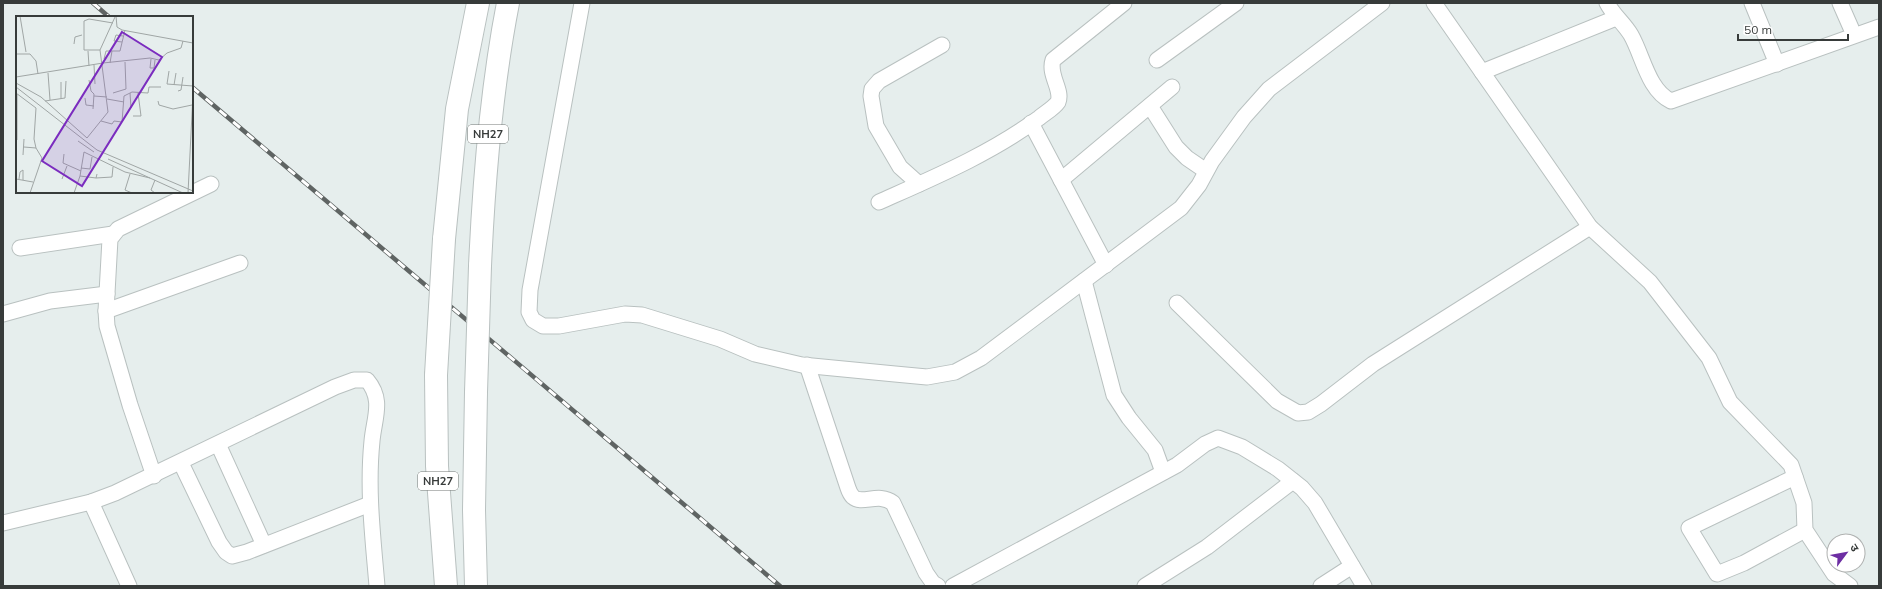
<svg xmlns="http://www.w3.org/2000/svg" width="1882" height="589" font-family="Mulish,'Noto Sans Devanagari',sans-serif">
<rect width="100%" height="100%" fill="#e6eeed"/>
<g fill="none" stroke-linecap="round" stroke-linejoin="round">
<defs>
<g id="street">
<polyline points="582,3 530,290 529,312 533,320 543,326 559,326 625,314 642,315 720,339 755,354 802,365 895,374 927,377 955,372 981,358 1181,208 1199,185 1212,161 1244,117 1269,89 1382,3"/>
<polyline points="1434,3 1590,227 1650,282 1709,358 1730,402 1791,465 1804,503 1805,530 1834,574 1850,586"/>
<path d="M1607,3c6,12 17,20 24,32 12,21 17,55 40,66l208,-74"/>
<polyline points="1752,3 1777,64"/>
<polyline points="1840,3 1851,28"/>
<polyline points="1157,60 1236,3"/>
<polyline points="1482,72 1616,18"/>
<polyline points="1150,106 1176,147 1187,158 1206,171"/>
<polyline points="1031,123 1106,265"/>
<polyline points="1061,180 1172,87"/>
<polyline points="919,184 900,167 876,126 871,96 872,89 879,81 942,45"/>
<path d="M879,202c56,-25 111,-48 160,-84 6,-5 15,-10 19,-16 5,-12 -10,-27 -5,-42l71,-57"/>
<polyline points="20,248 113,234"/>
<polyline points="1084,281 1114,395 1129,418 1155,450 1163,472"/>
<polyline points="1177,303 1277,401 1298,413 1308,412 1321,404 1373,364 1590,227"/>
<polyline points="106,311 240,263"/>
<polyline points="3,314 50,301 107,294"/>
<path d="M807,365l41,123c1,3 3,7 5,9 9,8 26,-5 40,6l33,70 7,10 5,3"/>
<polyline points="218,444 264,545"/>
<polyline points="181,463 219,542 226,552 232,556 247,552 370,504"/>
<polyline points="154,476 130,405 107,326 106,311 110,239 118,229 211,184"/>
<polyline points="1795,477 1689,528 1717,574 1744,563 1805,530"/>
<polyline points="91,502 129,586"/>
<path d="M3,523l88,-21 24,-9 220,-106 19,-7h13c17,20 7,38 5,61 -5,49 1,97 5,145"/>
<polyline points="953,586 1177,465 1205,444 1218,438 1242,447 1278,469 1302,488 1315,503 1364,586"/>
<polyline points="1145,586 1207,547 1293,481"/>
<polyline points="1321,586 1352,566"/>
</g>
<g id="highway">
<polyline points="444,239 457,109 478,3"/>
<path d="M480,266c4,-89 11,-176 28,-263"/>
<polyline points="436,375 437,466 446,586"/>
<polyline points="476,586 474,510 476,392"/>
</g>
</defs>
<!-- street casing -->
<use href="#street" stroke="#b9c1c0" stroke-width="17"/>
<!-- highway casing -->
<use href="#highway" stroke="#b9c1c0" stroke-width="24"/>
<!-- street -->
<use href="#street" stroke="#fff" stroke-width="15"/>
<!-- highway -->
<use href="#highway" stroke="#fff" stroke-width="22"/>
<defs>
<g id="rail">
<polyline points="93,3 109,17"/>
<polyline points="192,87 780,586"/>
</g>
</defs>
<!-- rail casing -->
<use href="#rail" stroke="#5f6463" stroke-width="4.5"/>
<!-- rail -->
<use href="#rail" stroke="#fff" stroke-width="3" stroke-dasharray="9" stroke-linecap="butt"/>
<defs>
<g id="highway-bridge">
<polyline points="436,375 444,239"/>
<polyline points="476,392 480,266"/>
</g>
</defs>
<!-- highway-bridge casing -->
<use href="#highway-bridge" stroke="#b9c1c0" stroke-width="24" stroke-linecap="butt"/>
<!-- highway-bridge -->
<use href="#highway-bridge" stroke="#fff" stroke-width="22"/>
</g>
<g text-anchor="middle" dominant-baseline="central" stroke-width="4" stroke-linejoin="round" paint-order="stroke">
<!-- shield labels -->
<g fill="#fff" stroke="#737675" stroke-width="1">
<rect x="468" y="125" width="40" height="18" rx="3"/>
<rect x="418" y="472" width="40" height="18" rx="3"/>
</g>
<g font-size="11" font-weight="bold" fill="#373b3a">
<text x="488" y="134">NH27</text>
<text x="438" y="481">NH27</text>
</g>
</g>
<!-- overview -->
<g transform="translate(16 16)">
<rect width="177" height="177" fill="#e6eeed"/>
<path fill="none" stroke="#a0a6a5" stroke-width="1" d="M4,0l6,36M100,0l1,11 5,3 71,13M106,26l-8,-1 2,-6 7,1M58,28l1,-7 7,-2M84,34h-16v-29l5,-2 24,4M72,35l1,15M0,38h14l6,7 2,13M88,43l2,-8h14l5,-21M135,43l-1,9h4l1,-8M94,47l2,-12M78,49l1,19M153,55l-2,13 26,2M32,57l2,27M0,61l87,-14 47,-5 9,2 8,-7 14,-5 2,-7M73,64l2,11 3,3 -1,15M45,66v17M0,67l25,14 46,41 21,-26 -8,-62 15,-33M158,69l2,-12M0,71l81,63 96,41M162,75l3,-1 2,-13M0,77l20,15 -2,31 2,9 6,10 -12,35M97,77l13,-4 -1,-27M114,77l1,15M78,80l13,1M69,82l1,7 8,1M91,83l17,3M29,85l20,-3 1,-17M142,85l1,4 14,4 19,-4M117,100h8l-3,-23M85,105l11,3 2,-3 8,1 2,-26 8,-4 16,1 1,-6h12M1,124v-46M62,125l16,11M8,131l12,1M48,138l-1,9 18,8M7,139l1,-16M92,143l75,34M65,152l9,1 2,-12M81,158l-1,4 16,-1 1,-10M114,158l-5,16 7,3M64,160l16,2M0,163l17,3M3,163l1,-7 3,-2v10M46,163l5,-13M139,164l-4,10 4,3M58,177l6,-17 4,-24 41,20 25,6M172,177l5,-99"/>
<path fill="#7b2cbf" fill-opacity="0.15" stroke="#7b2cbf" stroke-width="2" d="M106,16l40,25 -80,129 -40,-25z"/>
<rect width="177" height="177" fill="none" stroke="#373b3a" stroke-width="2"/>
</g>
<!-- border -->
<rect width="1882" height="589" fill="none" stroke="#373b3a" stroke-width="8"/>
<!-- north arrow -->
<g transform="translate(1846 553) rotate(58)"><circle r="19" fill="#ffffff" stroke="#afb1b0"/>
<path d="M0-3L7 15L0 10L-7 15Z" fill="#6d2ea3"/>
<text y="-6" font-size="11" font-weight="bold" text-anchor="middle" fill="#373b3a">उ</text>
</g>
<!-- scale -->
<path d="M1738 34v6h110v-6" fill="none" stroke="#373b3a" stroke-width="2"/>
<text x="1744" y="34" font-size="12" fill="#373b3a" stroke="#ffffff" stroke-width="3" paint-order="stroke">50 m</text>
</svg>
